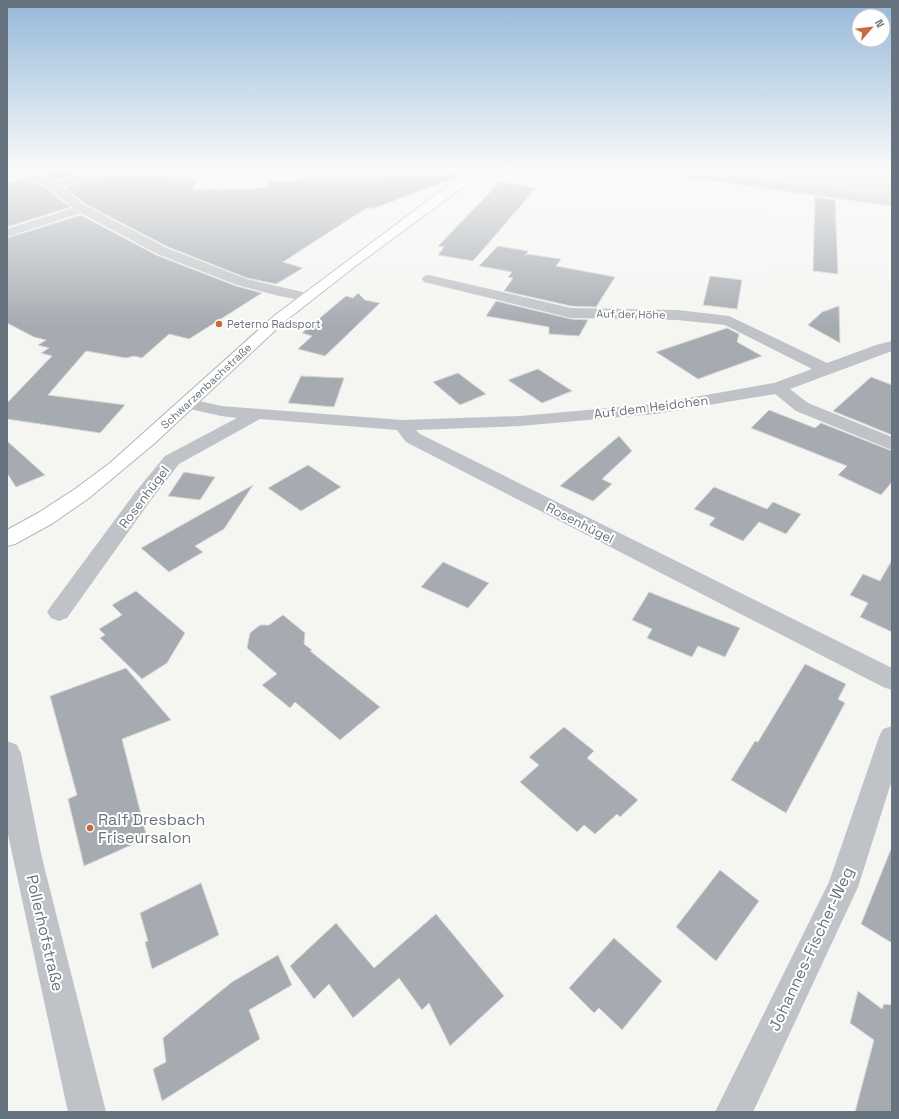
<svg xmlns="http://www.w3.org/2000/svg" width="899" height="1119" font-family="'Space Grotesk',sans-serif">
<rect width="100%" height="100%" fill="#f5f5f2"/>
<!-- green -->
<polygon fill="#d4dad2" points="670,169 892,169 892,198 888,198"/>
<!-- building -->
<g fill="#a5abb1" stroke="#d7d7d5">
<polygon points="59,169 94,169 54,180 42,173"/>
<polygon points="457,174 457,177 372,209 368,207 283,262 303,268 276,284 247,278 168,247 87,205 65,188 102,176 154,175 154,176 198,178 192,190 267,188 270,181 296,181 296,179 304,179 304,177 382,177 383,175"/>
<polygon points="28,177 48,190 70,207 7,227 7,183"/>
<polygon points="500,182 536,188 473,261 438,255 444,247 438,246"/>
<polygon points="815,197 835,200 838,274 813,271"/>
<polygon points="81,215 156,255 236,286 262,293 189,339 169,334 142,358 134,356 126,358 86,351 48,395 125,405 100,433 7,419 7,403 52,356 41,353 49,348 38,345 46,340 34,337 7,323 7,238"/>
<polygon points="498,246 528,251 525,256 527,254 561,259 556,266 615,277 596,307 571,306 504,291 513,278 508,277 512,272 479,266"/>
<polygon points="710,276 742,280 737,309 703,305"/>
<polygon points="358,293 365,300 380,303 325,356 298,349 312,336 302,333 346,296 353,298"/>
<polygon points="496,301 571,319 588,320 579,336 549,334 549,327 486,316"/>
<polygon points="839,306 840,343 808,325 822,312"/>
<polygon points="727,328 739,334 737,342 762,356 698,379 656,352"/>
<polygon points="538,369 572,391 542,403 508,380"/>
<polygon points="458,373 486,394 460,405 433,382"/>
<polygon points="301,376 344,378 334,407 288,403"/>
<polygon points="871,377 892,385 892,435 833,411"/>
<polygon points="769,410 815,428 821,423 892,451 892,482 881,495 838,475 847,466 751,428"/>
<polygon points="619,436 632,451 602,479 612,484 593,501 560,486"/>
<polygon points="7,441 45,475 16,487 7,473"/>
<polygon points="308,465 341,487 301,511 268,488"/>
<polygon points="184,472 215,477 200,500 168,496"/>
<polygon points="253,485 224,529 195,546 203,552 169,572 141,548"/>
<polygon points="714,487 767,509 773,502 801,514 786,534 759,522 743,541 709,525 715,518 694,509"/>
<polygon points="892,560 892,632 860,617 868,603 850,595 863,574 880,581"/>
<polygon points="443,562 489,583 468,608 421,587"/>
<polygon points="136,591 185,633 167,663 142,679 100,638 105,635 99,629 122,615 112,605"/>
<polygon points="649,592 740,628 725,657 698,646 692,657 647,638 652,629 632,620"/>
<polygon points="283,615 305,633 304,644 312,650 310,651 380,707 340,740 295,702 290,708 262,685 277,674 247,648 250,633 260,625 269,625"/>
<polygon points="805,664 846,684 838,699 845,703 786,813 731,780 755,741 758,742"/>
<polygon points="126,668 171,720 122,739 146,834 138,838 138,842 84,866 68,799 77,795 50,696"/>
<polygon points="564,727 594,751 587,758 638,800 620,817 617,814 595,834 584,825 577,832 520,782 539,765 529,757"/>
<polygon points="891,849 892,849 892,943 861,924"/>
<polygon points="720,870 759,901 716,961 676,927"/>
<polygon points="201,883 219,935 152,969 145,942 148,941 140,913"/>
<polygon points="436,914 504,996 450,1046 429,1003 422,1010 399,978 353,1018 329,984 314,999 290,966 336,923 374,968"/>
<polygon points="614,938 662,981 622,1030 599,1008 594,1013 569,988"/>
<polygon points="278,955 292,985 249,1010 260,1039 162,1101 153,1069 166,1062 163,1038 232,982"/>
<polygon points="858,991 882,1009 884,1004 892,1005 892,1112 855,1112 874,1040 850,1023"/>
</g>
<g fill="none" stroke-linecap="round" stroke-linejoin="round">
<defs>
<polygon id="secondary" points="470,169 483,169 460,189 353,268 284,322 156,442 89,498 53,523 15,544 7,546 7,530 38,513 75,489 110,463 274,316"/>
</defs>
<!-- secondary casing -->
<use href="#secondary" stroke="#b2b6ba" stroke-width="2"/>
<!-- minor -->
<g fill="#bfc2c6" fill-rule="evenodd">
<polygon points="18,169 32,169 54,182 99,169 415,169 413,171 409,172 337,175 210,172 102,175 62,187 86,206 167,248 247,279 311,294 313,297 311,300 306,301 279,296 237,285 157,254 81,213 7,237 7,229 73,208 49,189"/>
<polygon points="429,275 571,308 678,310 729,316 827,363 876,345 892,341 892,351 790,389 808,403 892,437 892,450 796,411 775,394 655,414 520,426 416,430 420,434 892,668 892,690 883,687 406,442 397,430 260,419 179,464 151,500 67,618 59,621 51,618 47,612 51,606 137,490 165,456 237,418 221,416 181,407 178,403 181,399 187,398 221,406 402,420 520,416 655,404 774,383 812,369 725,325 678,320 571,318 424,282 422,279 424,276"/>
<polygon points="892,726 892,780 858,887 753,1112 715,1112 829,882 879,737 883,729"/>
<polygon points="7,741 17,745 21,753 42,858 106,1112 68,1112 7,830"/>
</g>
<!-- tertiary -->
<polygon fill="#bfc2c6" fill-rule="evenodd" points="642,169 673,169 892,198 892,206 648,172 644,171"/>
<!-- secondary -->
<use href="#secondary" fill="#fff" fill-rule="evenodd"/>
</g>
<!-- sky -->
<linearGradient id="sky" x2="0" y2="1"><stop stop-color="#94b8da"/><stop offset="0.52" stop-color="#fafaf9"/><stop offset="1" stop-color="#fafaf9" stop-opacity="0"/></linearGradient>
<rect width="899" height="326" fill="url(#sky)"/>
<!-- markers -->
<g fill="#cf6839" stroke="#fff" stroke-width="1.5">
<circle cx="219" cy="324" r="4"/>
<circle cx="90" cy="828" r="4"/>
</g>
<g text-anchor="middle" dominant-baseline="central" stroke-width="4" stroke-linejoin="round" paint-order="stroke">
<!-- far-street labels -->
<g font-size="11" fill="#687380" stroke="#fff">
<text transform="translate(631 314) rotate(1)">Auf der Höhe</text>
<text transform="translate(206 386) rotate(-43)">Schwarzenbachstraße</text>
</g>
<!-- far-poi labels -->
<g font-size="11" fill="#687380" stroke="#fff" text-anchor="start">
<text x="227" y="324">Peterno Radsport</text>
</g>
<!-- street labels -->
<g font-size="13" fill="#687380" stroke="#fff">
<text transform="translate(651 407) rotate(-7)">Auf dem Heidchen</text>
<text transform="translate(144 497) rotate(-53)">Rosenhügel</text>
<text transform="translate(580 523) rotate(27)">Rosenhügel</text>
</g>
<!-- near-poi labels -->
<g font-size="16" fill="#687380" stroke="#fff" text-anchor="start">
<text x="98" y="819">Ralf Dresbach<tspan x="98" dy="18">Friseursalon</tspan></text>
</g>
<!-- near-street labels -->
<g font-size="16" fill="#687380" stroke="#fff">
<text transform="translate(45 933) rotate(77)">Pollerhofstraße</text>
<text transform="translate(811 949) rotate(-65)">Johannes-Fischer-Weg</text>
</g>
</g>
<!-- border -->
<rect width="899" height="1119" fill="none" stroke="#687380" stroke-width="16"/>
<!-- north arrow -->
<g transform="translate(871 28) rotate(62)"><circle r="19" fill="#ffffff" stroke="#c3c7cc"/>
<path d="M0-3L7 15L0 10L-7 15Z" fill="#cf6839"/>
<text y="-6" font-size="11" font-weight="bold" text-anchor="middle" fill="#687380">N</text>
</g>
</svg>
